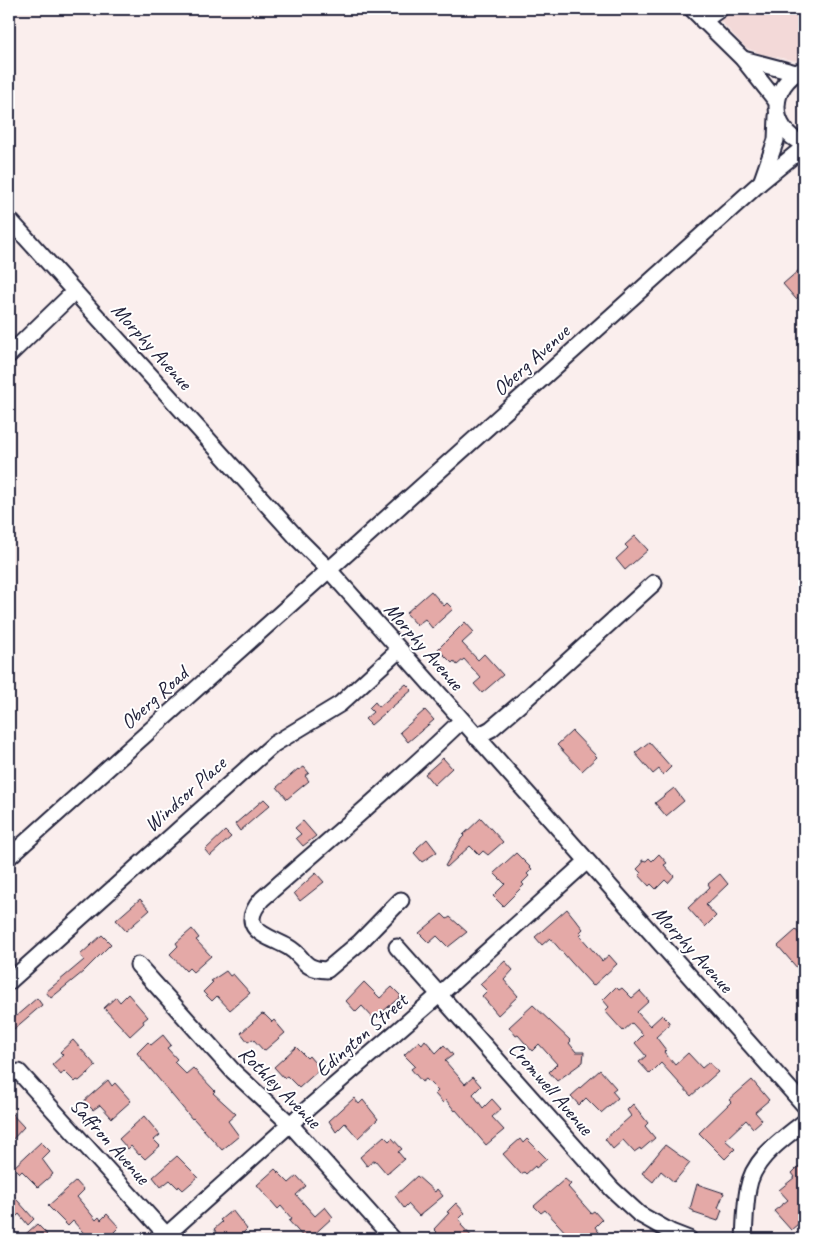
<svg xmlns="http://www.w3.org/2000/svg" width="813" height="1248" font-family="Caveat,sans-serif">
<rect width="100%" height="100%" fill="#faeeed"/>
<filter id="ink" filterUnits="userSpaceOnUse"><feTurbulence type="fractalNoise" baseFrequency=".02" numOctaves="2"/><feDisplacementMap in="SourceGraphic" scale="10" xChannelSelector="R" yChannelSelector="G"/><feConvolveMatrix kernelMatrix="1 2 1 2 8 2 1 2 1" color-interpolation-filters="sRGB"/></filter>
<g filter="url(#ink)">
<!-- built -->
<polygon fill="#f3d9d8" points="709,9 804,9 804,58 796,61 762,54 746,48"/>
<!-- building -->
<g fill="#e4a9a7" stroke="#22223b">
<polygon points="799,270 804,276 804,303 798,297 796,299 783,284"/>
<polygon points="635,536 648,550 625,570 616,559 628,548 625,545"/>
<polygon points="431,591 444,606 447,603 453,609 432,628 425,619 417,625 406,613"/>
<polygon points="465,622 474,632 462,643 478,660 484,654 503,675 482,693 474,684 481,678 464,659 457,665 454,661 452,663 438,649"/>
<polygon points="406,684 412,690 371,725 365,719 373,712 369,708 375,702 379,707"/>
<polygon points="425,710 434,720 408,742 400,732"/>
<polygon points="572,731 597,757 582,771 557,745"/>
<polygon points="649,742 671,767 663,775 659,769 653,774 635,753"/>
<polygon points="443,758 452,768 434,785 425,774"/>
<polygon points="304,767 309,773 305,776 309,781 287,799 277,787 298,769 299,770"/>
<polygon points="674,788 684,801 666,816 655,803"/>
<polygon points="264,799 270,805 240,831 235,824"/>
<polygon points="481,818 503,842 488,855 483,851 479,855 470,846 447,867 445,866 461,839 464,836 463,835"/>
<polygon points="303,821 316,836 303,846 296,838 301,834 295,828"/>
<polygon points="225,831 231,837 210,856 205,850"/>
<polygon points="427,839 437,852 422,862 414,853 418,849 417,848"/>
<polygon points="516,853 532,869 527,874 529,876 522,883 524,885 503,906 493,896 505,884 494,873"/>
<polygon points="659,854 667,863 664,865 674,876 668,883 665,880 656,889 651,884 649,886 639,875 641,873 637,869 642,864 642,860 646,861 649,858 652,861"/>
<polygon points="316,873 324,882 300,901 294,893"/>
<polygon points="720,874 728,884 706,905 716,916 705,927 688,908 710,887 708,884"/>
<polygon points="140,899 150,910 126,931 116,920"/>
<polygon points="567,909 583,929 580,932 582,934 580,936 602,961 609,955 617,964 593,986 571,962 550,938 542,945 535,937"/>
<polygon points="442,914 447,919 450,917 467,932 448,947 437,936 429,943 419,933"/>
<polygon points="192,929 199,938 196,940 211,956 193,972 189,968 186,971 170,954 178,946 176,943"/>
<polygon points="796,930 804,940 804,964 798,969 778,946"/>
<polygon points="102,935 111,944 83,972 51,998 46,992 84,960 80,955"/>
<polygon points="505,961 513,970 504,980 518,996 498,1015 482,996 487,991 480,984"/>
<polygon points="226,971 230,976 233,974 250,993 230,1010 217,996 212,1001 203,992 213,982 211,981"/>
<polygon points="364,982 380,998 392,987 401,996 374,1019 362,1006 356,1012 346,1001"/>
<polygon points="616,987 619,990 622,988 632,998 640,991 649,1001 637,1012 650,1026 662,1015 669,1022 669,1025 656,1037 666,1050 664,1052 675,1065 688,1053 702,1068 709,1062 718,1072 691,1096 661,1063 650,1074 639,1062 646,1056 635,1043 643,1035 632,1023 623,1031 605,1011 609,1007 603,1000"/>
<polygon points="128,994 148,1017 143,1021 144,1023 130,1036 104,1008 116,997 120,1002"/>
<polygon points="37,998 42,1005 14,1029 9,1022"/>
<polygon points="533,1005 571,1041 569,1043 576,1052 584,1052 583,1062 557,1081 549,1072 557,1064 539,1044 532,1051 518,1035 516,1036 509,1027"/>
<polygon points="262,1014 265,1015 272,1022 274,1020 285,1033 264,1051 253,1039 248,1042 241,1033"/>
<polygon points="163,1035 171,1045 167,1048 177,1059 174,1062 186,1074 193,1068 215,1091 213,1093 236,1114 228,1121 239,1136 222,1150 193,1118 192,1119 137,1053 148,1042 151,1045"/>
<polygon points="73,1040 96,1066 79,1081 77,1080 75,1082 64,1071 61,1075 52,1065 63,1055 60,1052"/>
<polygon points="425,1040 436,1053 444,1045 453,1055 445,1061 465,1084 473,1077 481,1086 473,1094 483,1108 492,1099 501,1109 492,1117 504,1130 486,1145 456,1110 455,1111 446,1100 443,1103 435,1094 438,1091 426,1079 422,1082 411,1069 415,1066 404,1055 419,1041 422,1044"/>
<polygon points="296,1047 307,1058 309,1056 320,1069 299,1088 287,1076 284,1078 274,1067"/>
<polygon points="600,1070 616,1088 612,1091 618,1098 601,1113 586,1098 579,1105 571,1096"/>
<polygon points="108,1080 112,1086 115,1083 131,1101 112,1118 100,1105 93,1110 84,1101"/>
<polygon points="752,1080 769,1100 755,1112 762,1120 753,1128 746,1120 725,1140 735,1149 725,1159 699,1133 731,1102 729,1100"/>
<polygon points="354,1098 359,1104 363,1100 378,1119 358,1138 345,1123 336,1132 329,1121"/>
<polygon points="633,1104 648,1123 645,1126 655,1138 641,1150 640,1148 634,1152 623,1140 613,1149 605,1139 631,1116 627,1110"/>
<polygon points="9,1111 24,1127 12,1140 9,1135"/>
<polygon points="144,1116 160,1135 154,1140 160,1146 145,1159 140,1154 139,1155 131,1146 128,1149 119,1139"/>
<polygon points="384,1136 389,1141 392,1138 402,1149 398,1152 404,1159 387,1174 375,1160 367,1166 360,1157"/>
<polygon points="520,1139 523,1143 527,1139 547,1159 536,1168 535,1166 526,1174 524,1172 521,1174 503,1154"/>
<polygon points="41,1142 50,1151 42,1159 53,1174 38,1187 22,1171 20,1173 14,1167"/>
<polygon points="665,1145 690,1163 674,1182 661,1171 653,1182 642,1173"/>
<polygon points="177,1156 198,1177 183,1190 179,1186 178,1188 170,1180 161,1187 153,1177"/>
<polygon points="804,1161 804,1219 791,1230 774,1211 788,1200 779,1190 795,1177 792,1173"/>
<polygon points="275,1169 289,1183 297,1176 306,1186 296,1195 315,1216 325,1207 333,1217 309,1239 305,1239 289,1221 292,1219 281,1206 278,1209 257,1185"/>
<polygon points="417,1176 435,1192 437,1189 443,1196 419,1216 408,1204 404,1208 395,1196"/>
<polygon points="565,1179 571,1184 568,1187 591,1213 594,1211 602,1220 595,1227 604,1239 563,1239 568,1235 545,1210 541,1213 534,1206"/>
<polygon points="76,1181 84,1190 77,1197 96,1220 99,1217 101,1220 107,1214 119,1227 114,1232 116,1235 112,1239 89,1239 73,1221 68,1226 48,1206"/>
<polygon points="697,1184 724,1193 718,1208 722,1210 718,1221 694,1213 694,1211 690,1209"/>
<polygon points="9,1191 34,1219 28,1225 19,1214 9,1224"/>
<polygon points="456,1203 465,1213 459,1219 462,1223 461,1225 474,1239 430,1239 437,1232 434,1229 449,1213 447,1212"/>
<polygon points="232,1210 247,1229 243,1233 250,1239 222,1239 214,1229 222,1222 220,1220"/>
<polygon points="37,1224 47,1234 41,1239 20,1239"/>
</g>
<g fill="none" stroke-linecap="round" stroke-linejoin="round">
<defs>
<g id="minor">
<polyline points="692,9 743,59 777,102"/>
<polyline points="703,21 720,9"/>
<polyline points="743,59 796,73"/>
<path d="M804,69c-36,16 -36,60 0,75"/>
<polyline points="762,180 776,140 777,116"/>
<polyline points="9,219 298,539 329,570 804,1105"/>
<polyline points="9,355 74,292"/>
<polyline points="476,737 491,729 526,699 654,583"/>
<polyline points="9,857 761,182 804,147"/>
<path d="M401,900l-41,42 -33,28c-27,-1 -21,-13 -39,-23 -22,-12 -52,-18 -26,-48 67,-59 135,-116 199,-178"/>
<polyline points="397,947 612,1189 639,1214 671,1232 689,1239"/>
<polyline points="138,965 233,1071 290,1124 393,1239"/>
<polyline points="9,982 274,744 340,704 399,650"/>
<polyline points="19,1072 170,1239"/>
<polyline points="162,1239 290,1124 440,994 586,862"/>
<path d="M744,1239c1,-16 1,-34 4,-50 5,-31 34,-49 56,-67"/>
</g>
</defs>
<!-- minor casing -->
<use href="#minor" stroke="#22223b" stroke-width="19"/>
<!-- minor -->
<use href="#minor" stroke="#fff" stroke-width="15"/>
</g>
</g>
<g text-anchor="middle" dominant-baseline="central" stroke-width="4" stroke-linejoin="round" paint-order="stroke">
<!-- street labels -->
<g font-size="21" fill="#22223b" stroke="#fff">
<text transform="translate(152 346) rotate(48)">Morphy Avenue</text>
<text transform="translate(531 360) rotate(-42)">Oberg Avenue</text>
<text transform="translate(424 646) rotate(49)">Morphy Avenue</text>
<text transform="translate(154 698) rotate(-42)">Oberg Road</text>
<text transform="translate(185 794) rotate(-42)">Windsor Place</text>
<text transform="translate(693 949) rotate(48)">Morphy Avenue</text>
<text transform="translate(361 1035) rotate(-41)">Edington Street</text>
<text transform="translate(280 1087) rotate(45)">Rothley Avenue</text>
<text transform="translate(551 1088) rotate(49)">Cromwell Avenue</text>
<text transform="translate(110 1141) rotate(48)">Saffron Avenue</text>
</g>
</g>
<!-- margin -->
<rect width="813" height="1248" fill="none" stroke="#fff" stroke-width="30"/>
<rect x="15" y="15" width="783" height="1218" fill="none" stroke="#22223b" stroke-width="2" filter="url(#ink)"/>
</svg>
